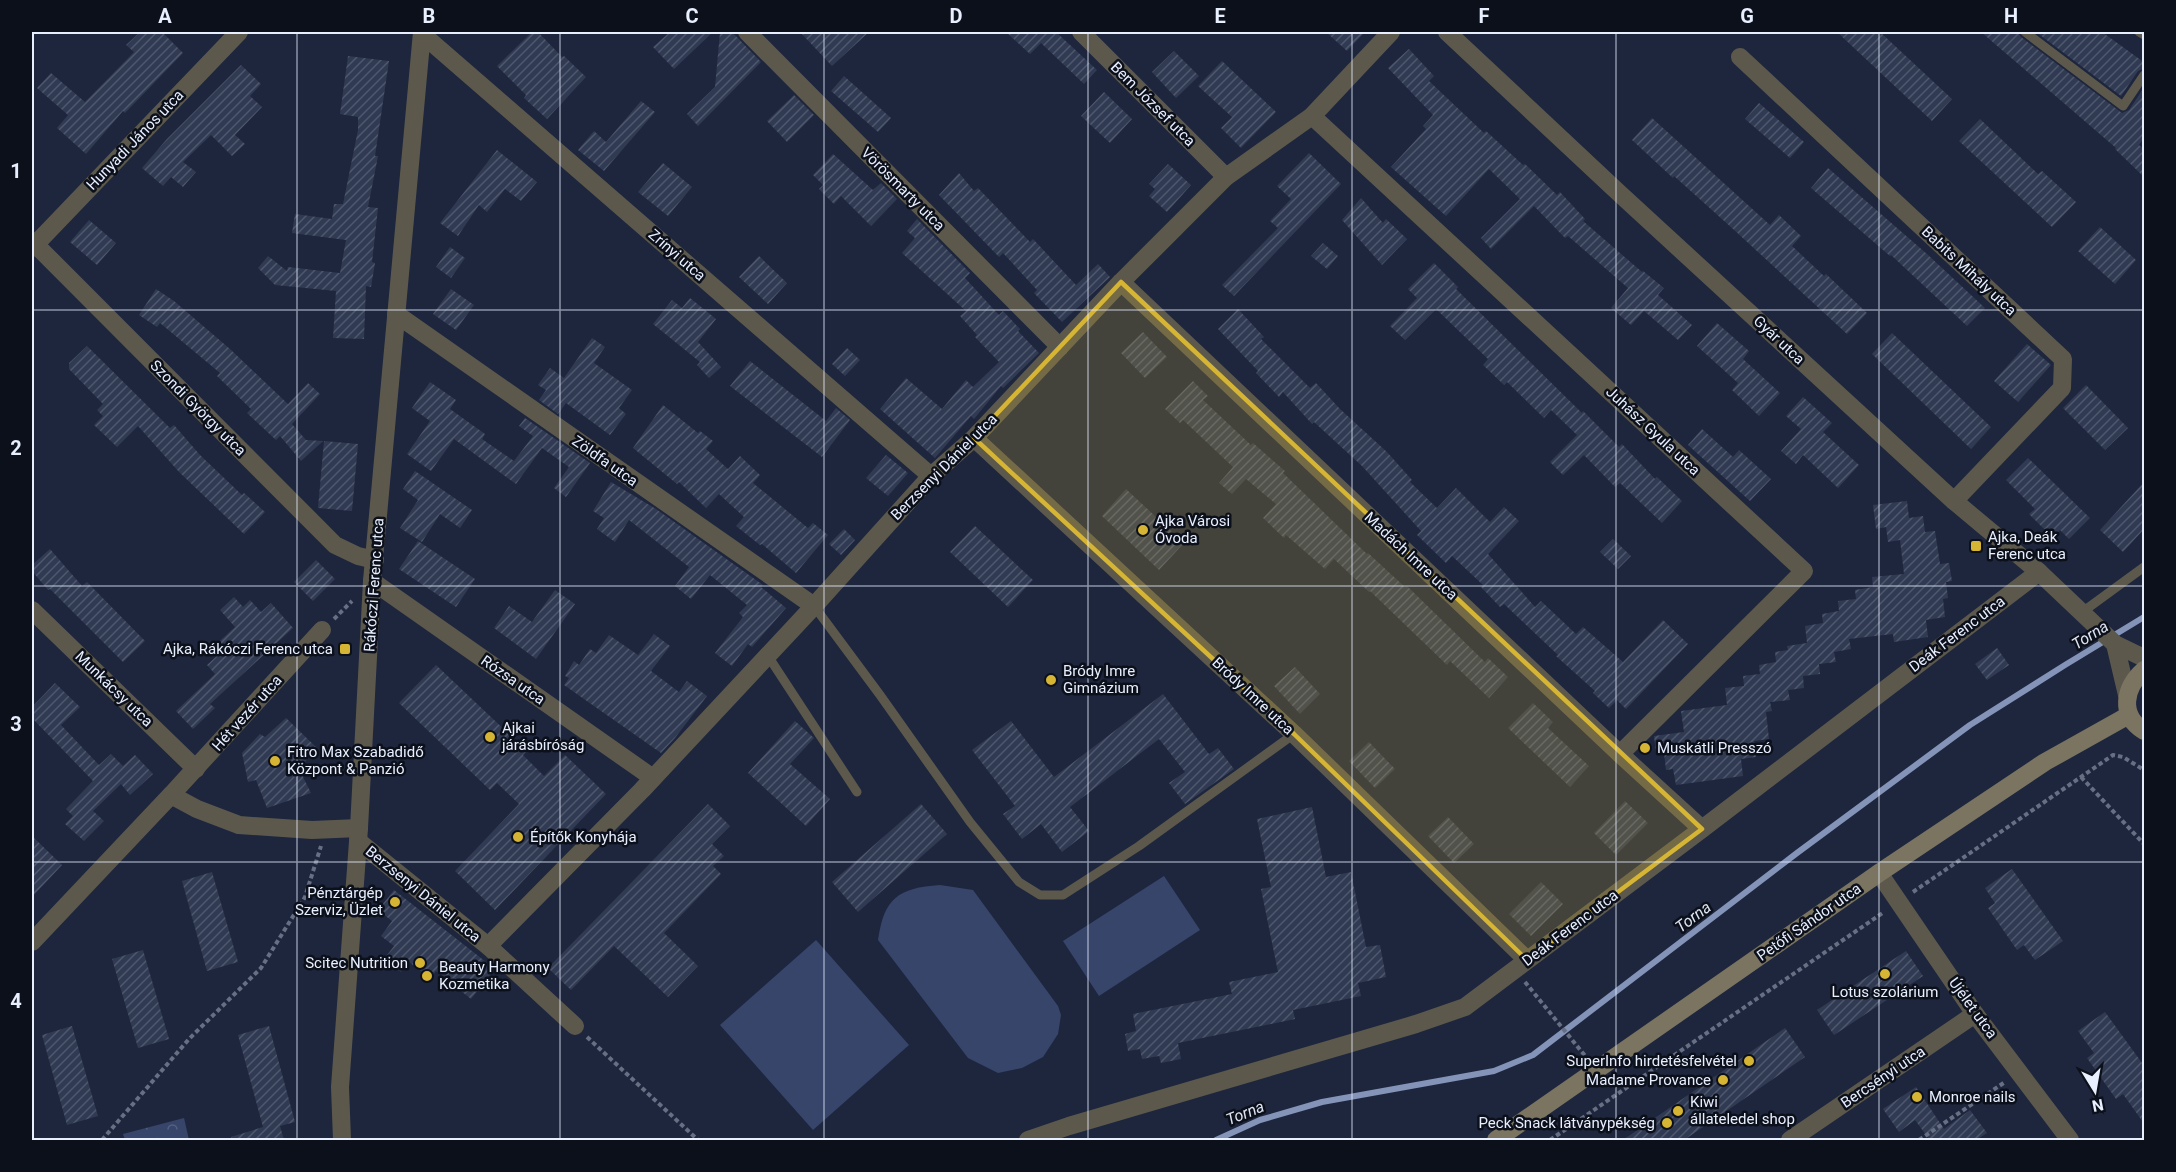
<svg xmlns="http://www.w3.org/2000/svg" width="2176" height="1172" font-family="Roboto,sans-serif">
<defs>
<pattern id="forest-crowns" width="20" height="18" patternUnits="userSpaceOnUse" patternTransform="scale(1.5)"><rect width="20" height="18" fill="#37456b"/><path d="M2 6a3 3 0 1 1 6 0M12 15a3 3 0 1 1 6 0" fill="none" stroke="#546081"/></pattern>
<pattern id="building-hatch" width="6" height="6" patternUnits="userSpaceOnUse" patternTransform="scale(1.5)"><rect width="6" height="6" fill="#303a52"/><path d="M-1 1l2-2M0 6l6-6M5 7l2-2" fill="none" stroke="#4e576c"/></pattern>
</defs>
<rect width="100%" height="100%" fill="#1e263e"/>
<!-- grass -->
<g fill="#37456b">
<polygon points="1164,876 1200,930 1099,996 1063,941"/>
<path d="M940,885l33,5 85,116 3,9 -3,19 -15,23 -21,11 -24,5 -30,-15 -90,-118c6,-42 20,-52 62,-55z"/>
<polygon points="816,940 909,1045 813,1130 720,1025"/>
</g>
<!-- forest -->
<polygon fill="url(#forest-crowns)" points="184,1118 189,1140 125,1140 123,1134"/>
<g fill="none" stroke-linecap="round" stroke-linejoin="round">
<!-- stream -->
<polyline stroke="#8493b8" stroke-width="6" points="1216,1140 1260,1120 1322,1102 1494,1071 1533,1055 1797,853 1970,725 2065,665 2144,617"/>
</g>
<!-- building -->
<g fill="url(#building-hatch)">
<polygon points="140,32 162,32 183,53 125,113 123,111 86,154 57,128 68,115 37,88 51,73 85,102 134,52 126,45"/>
<polygon points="532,32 538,32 562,57 564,56 586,77 547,119 524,98 526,95 497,66"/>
<polygon points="670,32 713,32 674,69 653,47"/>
<polygon points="720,32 732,32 761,62 698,126 687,114 715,87"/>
<polygon points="800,32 869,32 832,66"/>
<polygon points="1006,32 1056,32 1097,70 1084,84 1041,43 1030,54"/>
<polygon points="1326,32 1365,32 1347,51"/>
<polygon points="1837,32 1880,32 1952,99 1932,121"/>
<polygon points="1981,32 2018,32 2021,37 2122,113 2129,110 2145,86 2145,136 2139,145 2145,150 2145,178 2115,149 2116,148"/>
<polygon points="2036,32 2102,32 2145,63 2145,68 2138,71 2121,96"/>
<polygon points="1409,49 1434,76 1429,81 1484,133 1486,131 1523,165 1525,164 1557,195 1560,192 1585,219 1583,221 1642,272 1643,271 1664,288 1658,295 1692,325 1678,340 1644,311 1631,325 1611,308 1628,288 1568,236 1565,238 1534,206 1491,249 1481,238 1520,199 1489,169 1446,216 1391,167 1426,129 1423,126 1433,115 1388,68"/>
<polygon points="1174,51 1199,76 1176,98 1152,72"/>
<polygon points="348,56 389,61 375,156 378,156 368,207 378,208 372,262 375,263 371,287 366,286 364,339 333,338 336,291 275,285 258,268 268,256 287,271 288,267 340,273 346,240 292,233 295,214 332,219 334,204 343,204 358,130 358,117 340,114"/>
<polygon points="1222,61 1276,112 1241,148 1221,128 1232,117 1198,86"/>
<polygon points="241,65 261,84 250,96 262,107 235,135 245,144 232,156 211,135 183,162 196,172 183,187 171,177 163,186 142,168 166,140"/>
<polygon points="844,76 891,118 878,132 831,91"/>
<polygon points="1104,92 1132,119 1110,143 1081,116"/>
<polygon points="794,95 814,115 787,142 767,121"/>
<polygon points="641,101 655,112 604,171 578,150 594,131 606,142"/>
<polygon points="1759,103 1804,142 1790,158 1745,119"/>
<polygon points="1652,118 1770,225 1779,215 1801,236 1792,246 1824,276 1826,274 1867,313 1847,334 1733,229 1674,176 1673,178 1632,140"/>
<polygon points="1980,119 2038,174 2042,171 2076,202 2052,227 1959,141"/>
<polygon points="497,150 537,182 521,201 505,189 487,212 479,205 458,236 440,223"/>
<polygon points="1309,153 1341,184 1234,296 1222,285 1278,228 1270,221 1291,199 1277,186"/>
<polygon points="833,154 873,190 881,183 897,199 871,226 841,196 834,204 819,189 823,185 813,175"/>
<polygon points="663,163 692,187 668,216 638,192"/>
<polygon points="1168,164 1191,185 1167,212 1149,196 1155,189 1149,184"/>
<polygon points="1828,168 1927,254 1985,308 1967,326 1891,255 1890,256 1811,188"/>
<polygon points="959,173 974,191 978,188 1030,242 1033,239 1076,285 1098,264 1110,277 1062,322 1034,293 1037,290 1003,253 999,257 939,195"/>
<polygon points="1361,198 1383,223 1386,219 1407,239 1382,265 1342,220"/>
<polygon points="917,219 970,273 965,278 999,315 1003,311 1020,329 1018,331 1039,353 1003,388 1001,386 974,419 971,416 935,458 880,409 906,378 942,409 966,380 973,387 999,362 975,337 977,335 960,316 966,311 902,253 915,238 907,231"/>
<polygon points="89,220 116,243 97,265 70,242"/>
<polygon points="2100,227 2136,260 2115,284 2078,251"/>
<polygon points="1323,243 1338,256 1327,269 1311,256"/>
<polygon points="450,247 465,258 451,278 436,267"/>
<polygon points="759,256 787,283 768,304 739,277"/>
<polygon points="1434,263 1458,287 1456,289 1582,413 1583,411 1619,447 1622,444 1655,479 1657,477 1682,501 1662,523 1620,483 1615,487 1584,455 1563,475 1550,462 1577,435 1551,410 1544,418 1507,382 1504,385 1483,365 1488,359 1436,309 1405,340 1390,326 1417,298 1408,289"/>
<polygon points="156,289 174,301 230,349 288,404 308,383 320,394 292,424 306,440 323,441 301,461 280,436 276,440 247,413 251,409 217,376 220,373 160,323 157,327 139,315"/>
<polygon points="451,289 474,305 456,330 433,314"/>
<polygon points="690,298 716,319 698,342 721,367 709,378 697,365 700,362 653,324 672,300 682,308"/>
<polygon points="1238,309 1264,337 1261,339 1310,388 1316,383 1340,409 1387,452 1412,480 1410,482 1437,508 1456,488 1490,522 1504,507 1519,521 1488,554 1535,607 1541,601 1576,634 1583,627 1623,662 1663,620 1688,644 1626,709 1617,700 1609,708 1593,693 1595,691 1556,656 1558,655 1504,604 1500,607 1481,587 1483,585 1452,556 1446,563 1417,535 1421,531 1362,466 1314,422 1312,424 1283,392 1279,397 1256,373 1258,371 1218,329"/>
<polygon points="1717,323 1749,351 1743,359 1780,393 1759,416 1732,390 1738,383 1697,346"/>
<polygon points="1143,332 1167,357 1145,378 1121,353"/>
<polygon points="1892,333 1991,427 1971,449 1872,354"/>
<polygon points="592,338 605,347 594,363 632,390 619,408 626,414 610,435 566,403 558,414 539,400 546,390 538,385 550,368 564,378"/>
<polygon points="2027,344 2051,365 2018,402 1994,381"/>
<polygon points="87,346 170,428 174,425 200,455 242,495 244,493 265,512 244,534 179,472 138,426 117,447 94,425 103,416 97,410 103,404 69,369 69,363"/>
<polygon points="847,348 860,360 845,376 832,364"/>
<polygon points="750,361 826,421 836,408 850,420 822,457 730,386"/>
<polygon points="1193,381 1208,396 1203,400 1251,445 1253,443 1285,471 1283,473 1367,554 1368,553 1405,587 1407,586 1485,662 1488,658 1508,677 1489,698 1450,661 1447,665 1370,591 1369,592 1334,559 1325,569 1286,535 1284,538 1263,518 1276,504 1246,479 1232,494 1219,483 1233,467 1183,420 1180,423 1165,409"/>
<polygon points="430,382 456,400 450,409 485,434 482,439 514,461 533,436 519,426 525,418 590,463 566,497 554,488 569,467 542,448 516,484 454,439 431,471 407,454 430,421 412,408"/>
<polygon points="2086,385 2128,428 2105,450 2063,408"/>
<polygon points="1803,397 1832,423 1823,432 1859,465 1838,488 1803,455 1796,464 1781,451 1801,429 1786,416"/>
<polygon points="663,405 698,433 700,431 713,441 706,449 728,469 740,456 760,475 753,483 808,528 813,523 828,535 796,573 762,544 760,545 736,526 744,517 719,494 706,508 679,482 677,484 633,448"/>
<polygon points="1702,429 1733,457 1739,450 1771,479 1750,501 1688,445"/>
<polygon points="324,441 358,444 352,511 318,508"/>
<polygon points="886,455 908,473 888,496 866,478"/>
<polygon points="2028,458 2090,518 2069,539 2060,530 2053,538 2029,514 2035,509 2006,480"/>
<polygon points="415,471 472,510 460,528 440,514 422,542 400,528 418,500 403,489"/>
<polygon points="2145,481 2145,528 2123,552 2100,530"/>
<polygon points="611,482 656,509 756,580 763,585 761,587 786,608 752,647 748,644 732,666 715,653 743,617 739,613 747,605 710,575 691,599 675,586 689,567 629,520 615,542 597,529 604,518 593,511"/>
<polygon points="1126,489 1184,543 1159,570 1102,516"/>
<polygon points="1907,501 1909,518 1923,516 1925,532 1935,531 1940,564 1949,563 1952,581 1946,582 1948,598 1943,599 1945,617 1926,620 1928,637 1894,642 1893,634 1849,639 1851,649 1834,652 1836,662 1819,664 1820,674 1803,676 1804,688 1788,690 1790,700 1770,702 1772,711 1766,712 1769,739 1754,741 1756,757 1741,759 1743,776 1676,785 1673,769 1666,770 1664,753 1656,754 1654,736 1684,732 1681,711 1727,705 1725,688 1744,686 1743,676 1760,674 1759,665 1776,662 1775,652 1788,650 1787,646 1807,643 1805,626 1823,623 1822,614 1839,611 1838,601 1856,599 1855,590 1873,587 1872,577 1904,574 1900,540 1888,542 1886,527 1876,529 1873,505"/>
<polygon points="975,526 1033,580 1008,607 950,552"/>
<polygon points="844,529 855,540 841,555 829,544"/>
<polygon points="1613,539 1631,556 1618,569 1600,552"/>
<polygon points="418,541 475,579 456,607 399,569"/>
<polygon points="50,549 82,586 87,582 145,641 123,662 50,589 48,590 32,571 32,565"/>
<polygon points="316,560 335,579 313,601 294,582"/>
<polygon points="555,590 575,604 536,659 494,628 509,606 532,622"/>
<polygon points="234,597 243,607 250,600 261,612 271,603 293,628 210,704 215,708 193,729 176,711 215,674 207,665 218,655 212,648 235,627 220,610"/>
<polygon points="654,634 670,646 651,671 679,692 687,681 707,696 675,738 661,753 564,685 569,678 565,676 574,661 579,665 590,649 596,653 609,635 638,655"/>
<polygon points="1997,648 2009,665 1987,680 1975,664"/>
<polygon points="436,665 527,751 523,755 544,776 565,755 606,794 495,910 455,871 519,804 497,783 490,790 399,703"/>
<polygon points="1295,667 1320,694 1300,714 1274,686"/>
<polygon points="55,683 80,707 61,725 99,765 111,754 123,766 135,755 153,774 130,795 121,784 93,811 104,821 84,841 65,824 73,816 66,809 93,781 32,718 32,707"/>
<polygon points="1163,694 1209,754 1218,748 1234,769 1185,804 1169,783 1185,772 1159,739 1070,807 1089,831 1062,852 1041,824 1022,839 1003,814 1015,806 972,750 1011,721 1054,777"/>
<polygon points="1533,703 1553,722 1548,728 1589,766 1570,787 1508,728"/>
<polygon points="286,718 317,748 299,769 311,793 267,808 256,780 248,782 242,753 260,734 265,737"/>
<polygon points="795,721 814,738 790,764 830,799 806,826 748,773"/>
<polygon points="1369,742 1395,769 1375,788 1349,761"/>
<polygon points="1625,801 1648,823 1616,855 1594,833"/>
<polygon points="708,804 730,826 712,844 724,856 713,866 721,874 664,933 698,966 668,997 614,946 571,990 548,968"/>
<polygon points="921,804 947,834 858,912 832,882"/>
<polygon points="1312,807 1326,877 1351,872 1366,947 1380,945 1386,977 1358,983 1361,996 1293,1010 1295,1019 1178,1043 1181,1059 1161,1063 1159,1056 1142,1059 1140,1049 1128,1051 1125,1034 1136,1031 1133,1014 1232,994 1229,982 1278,972 1261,889 1271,887 1257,819"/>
<polygon points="1448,817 1474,844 1454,863 1428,836"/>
<polygon points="32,836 62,865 32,897"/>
<polygon points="2012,869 2063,941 2035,960 2024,945 2017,950 1988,908 1995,903 1985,888"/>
<polygon points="212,872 238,962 207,971 182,881"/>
<polygon points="1541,882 1563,904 1531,936 1509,914"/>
<polygon points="394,890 495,969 471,999 436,971 430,978 409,962 401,972 384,959 394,946 381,936 392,921 378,910"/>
<polygon points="143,950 169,1039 138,1048 112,959"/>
<polygon points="1906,951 1923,976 1834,1035 1817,1010"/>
<polygon points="2105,1012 2145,1067 2145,1125 2123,1094 2116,1099 2087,1058 2094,1053 2078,1031"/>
<polygon points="72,1026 98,1116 67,1125 42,1035"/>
<polygon points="269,1026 295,1122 280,1126 284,1140 232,1140 231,1137 263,1127 238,1035"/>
<polygon points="1785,1028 1805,1057 1690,1136 1684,1140 1623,1140"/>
<polygon points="1916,1087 1944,1129 1970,1110 1987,1133 1976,1140 1927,1140 1929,1139 1915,1120 1899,1132 1883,1109"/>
</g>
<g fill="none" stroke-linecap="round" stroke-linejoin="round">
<!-- path -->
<g stroke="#676f84" stroke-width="4" stroke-dasharray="4.5 3" stroke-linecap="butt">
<polyline points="334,619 352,601"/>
<polyline points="2081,777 2144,844"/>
<polyline points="1913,892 2113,755 2123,757 2144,770"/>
<polyline points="1525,982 1586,1057"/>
<polyline points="587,1037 698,1140"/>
<polyline points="102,1140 189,1039 261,968 305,897 321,846"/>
<polyline points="1550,1140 1884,912"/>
<polyline points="1919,1140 2005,1082"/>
</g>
<!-- service -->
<g stroke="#5c594c" stroke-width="9">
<polyline points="2025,32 2123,106 2144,75"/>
<polyline points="2139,32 2144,35"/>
<polyline points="814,606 880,695 970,822 1019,882 1040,895 1063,895 1139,846 1294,734"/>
<polyline points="2081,613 2144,567"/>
<polyline points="768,656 857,792"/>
</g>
<!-- minor -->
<g stroke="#5c594c" stroke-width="18">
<polyline points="747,32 1060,347"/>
<polyline points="1081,32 1226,177"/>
<polyline points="1447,32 1619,193 1954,501 2039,572 2115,644 2144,658"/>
<polyline points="422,34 931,476"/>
<polyline points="1740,57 2063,359 2062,388 1954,501"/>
<polyline points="1312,116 1804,571 1620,754"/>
<polyline points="32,241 335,545 358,556 375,560"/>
<polyline points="32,248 239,32"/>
<polyline points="1121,282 1620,754 1702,829"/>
<polyline points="396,314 814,606"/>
<polyline points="974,438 1294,734 1527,960"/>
<polyline points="372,581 653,778"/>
<polyline points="32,610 196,769"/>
<polyline points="2115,644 2127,695"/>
<polyline points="171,795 322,630"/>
<polyline points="358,841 488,946"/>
<polyline points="1879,873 1975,1014 2070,1140"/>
<polyline points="32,942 171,795 197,809 239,825 312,830 359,828"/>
<polyline points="575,1026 488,946 642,790 814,606 931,476 974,438 1121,282 1226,177 1312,116 1391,32"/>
<polyline points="342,1140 340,1087 359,828 372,581 422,32"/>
<polyline points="1028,1140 1069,1126 1416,1024 1465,1007 1702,829 2039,572"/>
<polyline points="1790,1140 1975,1014"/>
</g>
<!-- secondary -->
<g stroke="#7a7460" stroke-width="18">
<path d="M2144,670c-20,18 -25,45 0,61"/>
<polyline points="1496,1140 1879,873 2045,762 2129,715"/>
</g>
</g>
<!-- marked area -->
<path fill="#d6b534" fill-opacity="0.2" stroke="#d6b534" stroke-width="4.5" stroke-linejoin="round" d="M1121,282l581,547 -175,131 -233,-226 -320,-296z"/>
<!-- grid -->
<path fill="none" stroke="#e8efff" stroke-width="1.5" stroke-opacity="0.55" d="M297,32v1108M560,32v1108M824,32v1108M1088,32v1108M1352,32v1108M1616,32v1108M1879,32v1108M32,310h2112M32,586h2112M32,862h2112"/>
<!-- markers -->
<g fill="#d6b534" stroke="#0c101a" stroke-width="2">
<circle cx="1143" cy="530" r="6"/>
<rect x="1970" y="540" width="12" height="12" rx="3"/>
<rect x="339" y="643" width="12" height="12" rx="3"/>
<circle cx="1051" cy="680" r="6"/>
<circle cx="490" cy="737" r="6"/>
<circle cx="1645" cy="748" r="6"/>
<circle cx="275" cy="761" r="6"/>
<circle cx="518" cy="837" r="6"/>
<circle cx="395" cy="902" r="6"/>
<circle cx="420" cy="963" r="6"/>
<circle cx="1885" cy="974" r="6"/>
<circle cx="427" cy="976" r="6"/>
<circle cx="1749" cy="1061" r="6"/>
<circle cx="1723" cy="1080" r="6"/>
<circle cx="1917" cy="1097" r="6"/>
<circle cx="1678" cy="1111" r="6"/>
<circle cx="1667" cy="1123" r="6"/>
</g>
<g text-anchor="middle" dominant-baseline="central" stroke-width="5" stroke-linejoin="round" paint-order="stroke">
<!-- street labels -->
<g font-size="15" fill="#e8efff" stroke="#0c101a">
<text transform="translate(1153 104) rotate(45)">Bem József utca</text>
<text transform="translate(135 140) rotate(-46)">Hunyadi János utca</text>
<text transform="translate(903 189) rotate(45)">Vörösmarty utca</text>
<text transform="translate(677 255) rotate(41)">Zrínyi utca</text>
<text transform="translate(1969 271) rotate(43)">Babits Mihály utca</text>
<text transform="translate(1779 340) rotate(43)">Gyár utca</text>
<text transform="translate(198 408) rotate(45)">Szondi György utca</text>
<text transform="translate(1653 431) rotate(43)">Juhász Gyula utca</text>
<text transform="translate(605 461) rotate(35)">Zöldfa utca</text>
<text transform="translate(944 467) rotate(-45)">Berzsenyi Dániel utca</text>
<text transform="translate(1411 556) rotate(43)">Madách Imre utca</text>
<text transform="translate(374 585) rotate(-86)">Rákóczi Ferenc utca</text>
<text transform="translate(1957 634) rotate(-37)">Deák Ferenc utca</text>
<text transform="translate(513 680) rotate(35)">Rózsa utca</text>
<text transform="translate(114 689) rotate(44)">Munkácsy utca</text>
<text transform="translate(1253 696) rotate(43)">Bródy Imre utca</text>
<text transform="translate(247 713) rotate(-48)">Hét vezér utca</text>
<text transform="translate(423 894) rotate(39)">Berzsenyi Dániel utca</text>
<text transform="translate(1809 922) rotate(-35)">Petőfi Sándor utca</text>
<text transform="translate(1570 928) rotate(-37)">Deák Ferenc utca</text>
<text transform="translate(1973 1008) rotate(54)">Újélet utca</text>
<text transform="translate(1883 1077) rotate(-34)">Bercsényi utca</text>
</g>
<!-- poi labels -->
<g font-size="15" fill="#e8efff" stroke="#0c101a" text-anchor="start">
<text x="1155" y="521">Ajka Városi<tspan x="1155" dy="17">Óvoda</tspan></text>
<text x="1988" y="537">Ajka, Deák<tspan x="1988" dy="17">Ferenc utca</tspan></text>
<text x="333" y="649" text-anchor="end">Ajka, Rákóczi Ferenc utca</text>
<text x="1063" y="671">Bródy Imre<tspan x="1063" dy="17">Gimnázium</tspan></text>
<text x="502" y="728">Ajkai<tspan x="502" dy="17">járásbíróság</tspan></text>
<text x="1657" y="748">Muskátli Presszó</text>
<text x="287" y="752">Fitro Max Szabadidő<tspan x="287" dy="17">Központ &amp; Panzió</tspan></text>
<text x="530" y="837">Építők Konyhája</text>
<text x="383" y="893" text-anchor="end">Pénztárgép<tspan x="383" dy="17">Szerviz, Üzlet</tspan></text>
<text x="408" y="963" text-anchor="end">Scitec Nutrition</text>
<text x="439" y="967">Beauty Harmony<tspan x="439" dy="17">Kozmetika</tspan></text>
<text x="1885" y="992" text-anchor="middle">Lotus szolárium</text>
<text x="1737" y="1061" text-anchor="end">SuperInfo hirdetésfelvétel</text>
<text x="1711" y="1080" text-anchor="end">Madame Provance</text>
<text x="1929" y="1097">Monroe nails</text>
<text x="1690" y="1102">Kiwi<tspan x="1690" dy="17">állateledel shop</tspan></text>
<text x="1655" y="1123" text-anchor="end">Peck Snack látványpékség</text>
</g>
<!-- water labels -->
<g font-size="16" font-style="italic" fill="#dee4f3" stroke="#0c101a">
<text transform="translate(2090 635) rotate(-32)">Torna</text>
<text transform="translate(1693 917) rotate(-37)">Torna</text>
<text transform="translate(1245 1113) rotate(-22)">Torna</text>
</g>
</g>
<!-- border -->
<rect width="2176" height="1172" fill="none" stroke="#0c101a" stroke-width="66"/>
<!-- north arrow -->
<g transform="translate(2095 1091) rotate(169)" stroke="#0c101a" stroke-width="4.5" paint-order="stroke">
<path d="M0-4.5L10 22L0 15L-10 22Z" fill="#e8efff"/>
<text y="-9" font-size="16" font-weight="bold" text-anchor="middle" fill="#e8efff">N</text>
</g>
<rect x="33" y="33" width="2110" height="1106" fill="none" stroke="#e8efff" stroke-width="2"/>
<g font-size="20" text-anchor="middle" font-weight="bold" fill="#e8efff">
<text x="165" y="23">A</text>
<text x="429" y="23">B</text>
<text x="692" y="23">C</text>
<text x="956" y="23">D</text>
<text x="1220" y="23">E</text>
<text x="1484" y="23">F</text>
<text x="1747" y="23">G</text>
<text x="2011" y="23">H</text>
<text x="16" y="178">1</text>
<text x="16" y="455">2</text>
<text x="16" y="731">3</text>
<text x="16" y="1008">4</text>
</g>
</svg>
